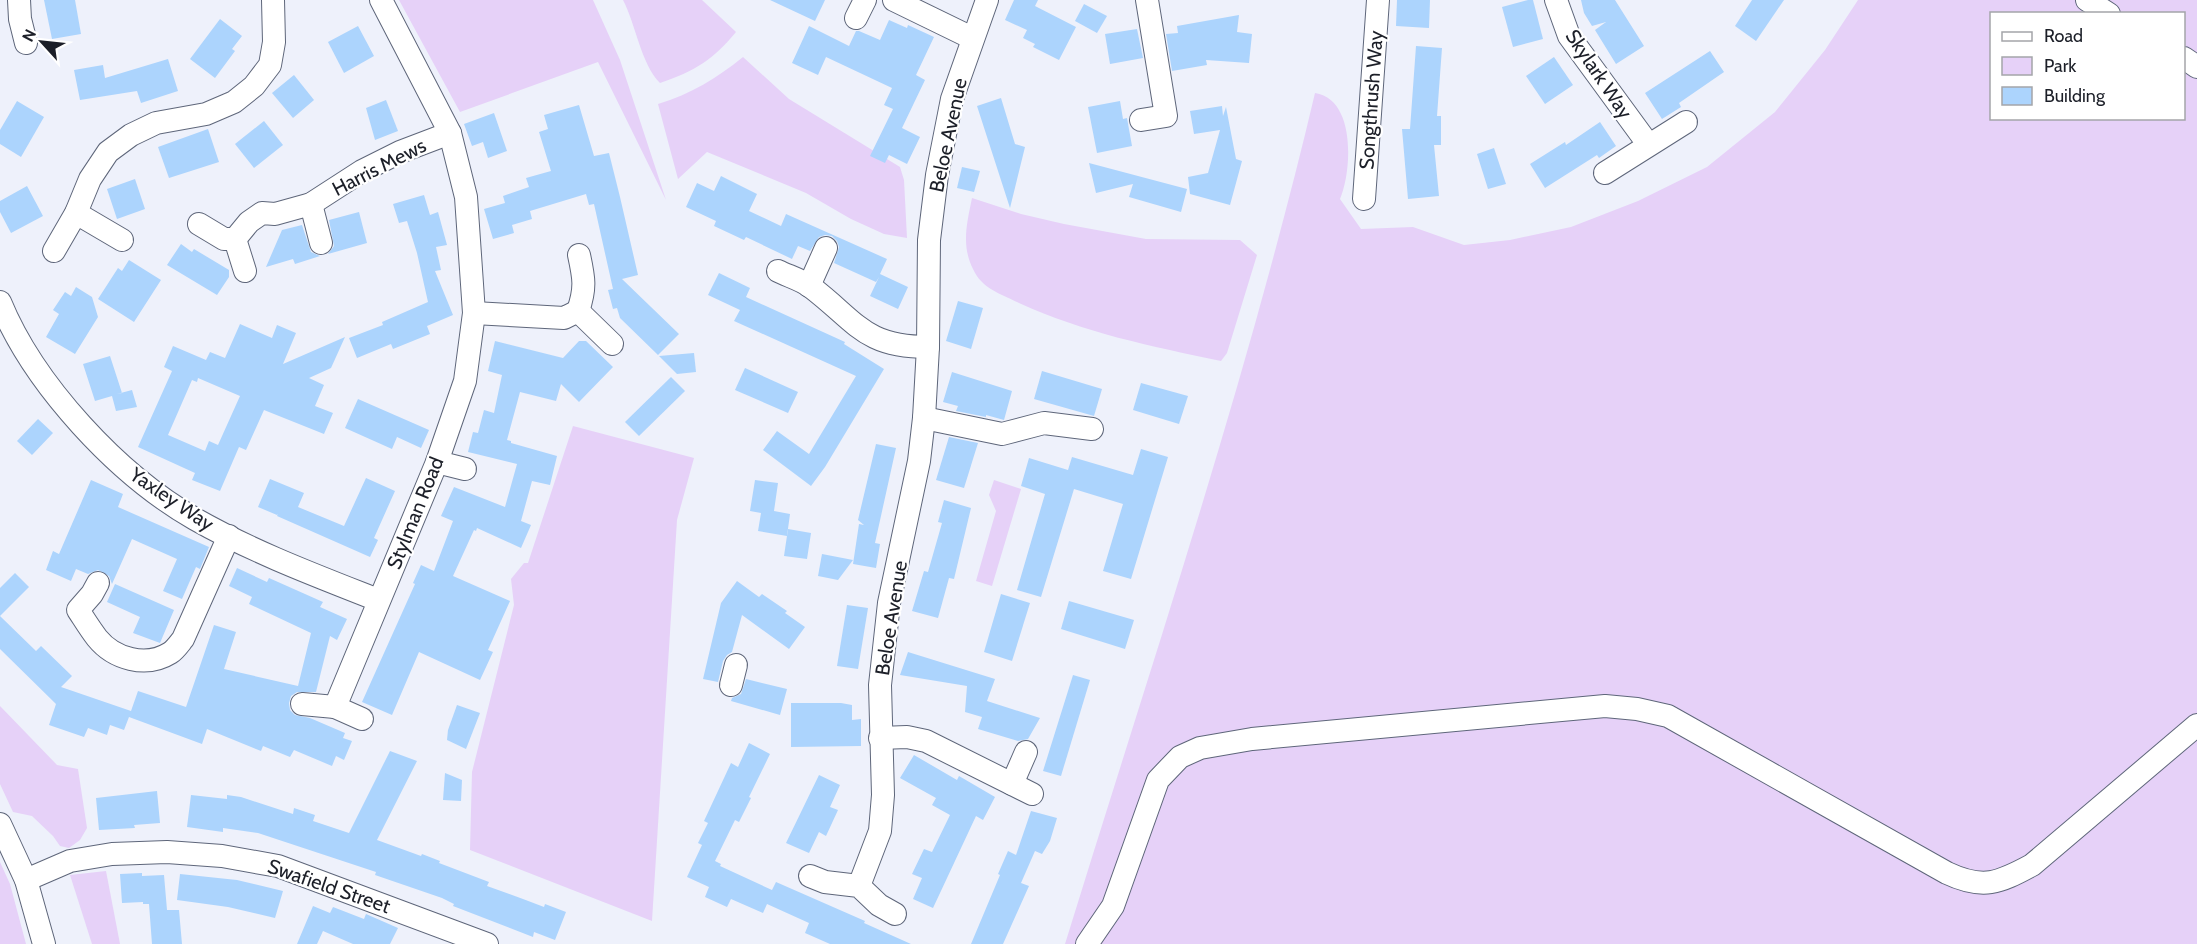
<svg xmlns="http://www.w3.org/2000/svg" width="2197" height="944" font-family="Cabin,sans-serif">
<rect width="100%" height="100%" fill="#eef1fb"/>
<!-- green -->
<g fill="#e6d1f8" fill-rule="evenodd">
<polygon points="399,0 593,0 620,60 666,200 598,62 460,112"/>
<path d="M623,0h79l34,32c-23,28 -41,39 -76,51 -19,-19 -24,-58 -37,-83z"/>
<path d="M1858,0h339v944h-1132c87,-282 182,-563 250,-851 41,6 37,78 25,106l21,30 52,-2 51,18 46,-5 61,-13 67,-26 69,-34 68,-55 50,-62zM1992,14h192v104h-192z"/>
<path d="M743,57l46,42 111,68 4,13 3,58 -23,-4 -33,-15 -45,-26 -99,-41 -29,27 -20,-75c33,-10 59,-26 85,-47z"/>
<path d="M972,198l49,16 43,10 82,15 94,1 17,15 -30,98 -6,8c-71,-15 -136,-28 -202,-58 -18,-9 -37,-14 -46,-34 -12,-24 -6,-46 -1,-71z"/>
<polygon points="573,426 694,458 677,520 652,921 470,850 472,772 514,605 511,579 524,563 528,563"/>
<polygon points="994,480 1021,489 992,586 976,581 996,511 989,495"/>
<polygon points="0,706 57,765 78,769 87,828 80,840 69,848 60,846 53,836 32,816 13,812 0,784"/>
<polygon points="0,862 10,884 26,944 0,944"/>
<polygon points="106,871 120,944 92,944 70,875"/>
</g>
<!-- building -->
<g fill="#acd4fd" fill-rule="evenodd">
<polygon points="44,0 75,0 81,34 52,39"/>
<polygon points="770,0 825,0 815,21"/>
<polygon points="1014,0 1038,0 1035,6 1076,27 1059,60 1033,47 1035,44 1023,38 1027,30 1005,20"/>
<polygon points="1397,0 1430,0 1429,28 1396,26"/>
<polygon points="1528,0 1533,0 1543,39 1513,47 1502,7"/>
<polygon points="1581,0 1615,0 1644,46 1616,64 1595,30 1606,22 1592,26 1584,13"/>
<polygon points="1752,0 1784,0 1756,41 1735,26"/>
<polygon points="1084,4 1107,16 1097,33 1075,21"/>
<polygon points="1239,15 1237,32 1252,34 1249,63 1206,60 1207,65 1172,71 1166,34 1178,33 1177,26"/>
<polygon points="220,19 242,36 232,49 235,51 215,78 190,59"/>
<polygon points="889,20 907,28 908,25 934,37 916,75 925,80 902,128 920,137 907,164 889,155 885,163 870,156 893,109 884,105 892,88 826,57 818,75 792,63 809,26 849,46 856,31 859,31 880,40"/>
<polygon points="358,26 374,56 344,73 328,42"/>
<polygon points="1137,29 1143,58 1110,64 1105,34"/>
<polygon points="1416,46 1442,48 1437,116 1441,116 1441,145 1434,145 1439,196 1408,199 1402,129 1410,129"/>
<polygon points="1710,51 1724,72 1679,103 1681,107 1662,119 1645,93"/>
<polygon points="1554,57 1573,85 1545,104 1526,76"/>
<polygon points="168,59 178,91 141,103 137,91 80,100 74,70 103,65 105,78"/>
<polygon points="294,75 314,100 293,118 272,93"/>
<polygon points="1001,98 1015,144 1025,147 1010,208 977,106"/>
<polygon points="386,100 398,131 375,140 366,108"/>
<polygon points="17,101 44,117 21,157 0,144 0,130"/>
<polygon points="1120,101 1123,119 1127,118 1132,146 1097,153 1088,107"/>
<polygon points="579,105 594,156 609,153 620,197 638,275 622,279 679,334 658,355 620,318 617,308 613,309 608,290 613,289 594,204 589,205 586,194 530,211 532,219 512,225 514,233 493,239 484,209 505,203 503,196 529,187 526,178 551,171 539,132 548,129 544,115"/>
<polygon points="1222,106 1223,116 1226,107 1236,159 1242,161 1230,205 1190,194 1188,177 1208,173 1220,130 1194,134 1190,111"/>
<polygon points="494,113 507,151 488,158 483,142 472,146 464,124"/>
<polygon points="264,121 283,145 254,168 235,144"/>
<polygon points="1600,122 1616,146 1599,158 1597,155 1545,188 1530,164 1565,142 1566,145"/>
<polygon points="208,129 219,162 169,178 158,147"/>
<polygon points="1494,148 1506,184 1488,189 1477,154"/>
<polygon points="1089,163 1187,189 1181,212 1129,197 1133,184 1096,193"/>
<polygon points="962,167 980,171 974,192 957,188"/>
<polygon points="721,176 757,194 749,211 781,226 786,214 887,259 880,274 908,287 898,309 870,296 879,277 876,282 834,263 839,247 837,241 832,236 825,235 819,237 810,251 798,246 792,259 746,237 744,240 714,226 716,221 686,207 697,183 714,191"/>
<polygon points="135,179 145,209 117,219 107,189"/>
<polygon points="27,186 43,216 11,233 0,212 0,201"/>
<polygon points="424,195 430,215 438,212 447,245 436,247 441,270 435,271 453,315 427,326 430,334 393,349 391,344 357,358 349,338 383,325 382,322 428,302 417,253 407,221 399,223 393,204"/>
<polygon points="359,212 367,243 328,254 334,246 329,220"/>
<polygon points="302,225 311,252 320,256 295,264 293,259 266,267 282,230"/>
<polygon points="181,244 192,252 194,249 229,270 229,277 217,295 167,265"/>
<polygon points="129,260 161,280 134,322 98,299 118,268 122,271"/>
<polygon points="719,273 750,288 746,297 845,342 844,344 884,369 825,467 811,486 763,450 777,431 809,454 856,376 734,321 740,310 708,295"/>
<polygon points="76,287 92,297 98,317 75,354 46,337 59,314 53,310 65,292 71,296"/>
<polygon points="958,301 983,308 971,349 946,341"/>
<path d="M240,324l32,14 5,-13 19,8 -13,31 62,-27 -14,31 -22,10 15,7 -9,21 18,7 -9,21 -60,-24 -18,40 -7,-3 -19,44 -28,-11 3,-7 -57,-26 34,-76 -8,-4 9,-21 33,14 4,-8 15,6zM198,378l42,18 -22,49 -9,-4 -4,10 -37,-16 24,-55 5,2z"/>
<polygon points="495,341 563,358 579,341 586,341 613,367 579,402 561,384 556,401 520,392 507,440 511,441 511,443 557,456 550,485 532,481 521,521 531,525 521,548 477,528 476,531 474,530 453,576 510,601 488,650 493,652 480,680 419,652 392,715 362,702 415,584 413,583 421,565 434,571 453,521 441,516 454,487 505,507 517,464 468,452 473,432 478,433 484,410 494,413 502,375 488,371"/>
<polygon points="694,353 696,372 677,374 659,356"/>
<polygon points="110,356 122,393 117,394 132,390 137,407 116,411 112,396 95,401 83,364"/>
<polygon points="745,368 798,392 788,413 735,390"/>
<polygon points="1042,371 1102,389 1094,416 1034,399"/>
<polygon points="952,372 1012,391 1004,420 986,415 986,417 956,411 958,406 943,402"/>
<polygon points="671,377 685,391 639,436 625,422"/>
<polygon points="1141,383 1188,396 1179,424 1133,410"/>
<polygon points="358,399 429,430 421,448 397,437 392,449 345,428"/>
<polygon points="38,419 53,433 32,455 17,441"/>
<polygon points="949,437 978,443 964,488 936,480"/>
<polygon points="876,444 896,448 875,543 880,544 876,568 853,564 859,524 864,525 858,520"/>
<polygon points="1141,449 1168,457 1131,579 1103,571 1123,504 1074,489 1041,597 1017,590 1045,494 1021,486 1029,458 1068,470 1072,457 1133,475"/>
<polygon points="366,478 395,491 374,538 378,540 370,557 277,516 278,514 277,515 258,507 270,479 304,493 298,507 344,526"/>
<polygon points="91,480 123,494 118,507 209,547 200,569 196,567 182,599 163,591 177,559 132,539 112,584 109,576 98,570 88,574 76,569 71,581 46,570 53,551 59,554"/>
<polygon points="755,480 778,483 774,511 790,514 787,536 758,531 761,513 750,511"/>
<polygon points="944,500 971,508 954,579 949,578 938,618 912,611 924,571 928,572 942,523 938,522"/>
<polygon points="788,529 811,533 807,559 784,556"/>
<polygon points="822,554 853,560 838,580 818,576"/>
<polygon points="237,568 267,582 269,578 323,602 320,607 347,619 337,640 330,636 316,692 297,692 291,696 289,703 290,710 295,715 310,718 345,733 343,738 352,741 344,760 336,756 332,766 294,750 290,757 263,746 261,751 207,729 202,744 129,717 124,730 110,725 107,735 88,728 84,737 49,725 56,704 0,649 0,616 36,651 41,646 72,676 61,687 131,711 138,691 186,707 214,625 236,632 224,669 298,686 311,633 249,604 252,597 229,586"/>
<polygon points="15,573 29,587 0,616 0,588"/>
<polygon points="737,581 759,597 762,594 787,611 785,613 805,627 789,649 742,615 732,652 727,655 723,661 718,682 703,679 721,603"/>
<polygon points="115,584 174,610 160,643 133,633 140,617 107,602"/>
<polygon points="1001,594 1030,603 1012,661 984,652"/>
<polygon points="1069,601 1134,620 1125,649 1061,629"/>
<polygon points="847,605 868,608 858,669 837,666"/>
<polygon points="908,652 995,679 987,701 1040,718 1028,739 1018,741 978,729 982,717 965,712 967,686 900,675"/>
<polygon points="1073,675 1090,680 1061,776 1043,771"/>
<polygon points="746,679 787,689 780,715 731,701 732,698 741,694"/>
<polygon points="791,703 841,703 852,705 852,720 861,719 861,746 791,747"/>
<polygon points="457,705 480,713 466,749 447,740 448,730"/>
<polygon points="749,743 770,754 749,797 751,798 739,822 735,820 715,861 721,864 720,866 772,890 776,882 865,921 864,923 911,944 830,944 805,933 809,923 767,904 763,913 731,899 727,907 705,897 709,887 687,877 702,845 698,843 708,823 704,821 731,763 738,767"/>
<polygon points="390,751 417,761 377,840 421,856 422,854 440,861 439,863 489,882 487,886 523,899 544,907 545,904 566,912 555,940 534,932 533,937 453,906 454,904 442,898 375,875 376,872 258,833 223,828 223,832 187,827 191,795 227,799 227,795 241,797 293,814 294,808 315,815 313,821 349,833"/>
<polygon points="914,755 957,780 959,776 995,797 983,820 976,816 933,908 913,899 922,878 912,874 924,849 932,852 950,815 932,805 936,798 900,778"/>
<polygon points="445,773 462,780 461,801 443,800"/>
<polygon points="819,775 840,785 830,807 838,810 826,836 819,832 809,853 786,843"/>
<polygon points="157,791 160,823 134,825 135,828 99,830 96,798"/>
<polygon points="1031,811 1057,818 1050,841 1042,854 1035,851 1021,883 1029,886 1003,944 971,944 1000,875 998,874 1008,851 1016,855"/>
<polygon points="142,873 142,876 164,875 167,910 179,910 182,944 152,944 149,904 143,904 143,902 122,903 120,874"/>
<polygon points="180,874 237,880 283,891 275,918 228,907 177,900"/>
<polygon points="313,906 330,913 333,907 364,919 366,914 398,928 390,944 353,944 323,931 317,944 297,944"/>
</g>
<g fill="none" stroke-linecap="round" stroke-linejoin="round">
<defs>
<g id="minor">
<polyline points="19,0 20,19 26,43"/>
<polyline points="894,0 972,38"/>
<polyline points="1556,0 1569,36 1648,144"/>
<polyline points="2087,0 2109,14"/>
<polyline points="856,18 865,0"/>
<polyline points="2184,58 2197,67"/>
<polyline points="1141,120 1166,116 1147,0"/>
<polyline points="1605,173 1686,122"/>
<polyline points="1364,199 1378,0"/>
<polyline points="311,204 321,243"/>
<polyline points="76,213 122,240"/>
<polyline points="199,224 224,239 235,239 249,222 262,213 275,214 311,204 362,171 400,152 450,133"/>
<polyline points="235,239 245,271"/>
<polyline points="54,251 76,213 90,179 108,152 131,135 156,123 206,114 234,102 254,86 270,65 274,42 273,0"/>
<path d="M778,271c10,5 24,9 33,16 46,35 53,60 117,60"/>
<polyline points="809,286 826,248"/>
<path d="M0,302c34,83 118,173 195,217 58,33 122,57 183,81"/>
<path d="M578,311c8,-23 6,-33 1,-56"/>
<polyline points="474,313 564,318 578,311 612,344"/>
<polyline points="924,418 1002,434 1044,423 1092,429"/>
<polyline points="437,462 465,469"/>
<path d="M98,583l-6,11 -14,16c6,9 12,19 19,28 17,21 49,30 73,15 5,-3 9,-9 13,-14l46,-103"/>
<polyline points="731,685 736,665"/>
<polyline points="302,704 335,707 437,462 465,381 474,313 466,197 450,133 381,0"/>
<polyline points="335,707 362,719"/>
<polyline points="880,738 907,737 926,741 1032,794"/>
<polyline points="1012,784 1026,752"/>
<polyline points="0,824 26,880 44,944"/>
<polyline points="810,876 825,882 859,886 879,905 895,914"/>
<polyline points="26,880 70,861 112,854 167,852 222,856 278,866 487,944"/>
<polyline points="859,886 880,831 883,795 880,685 889,603 919,461 924,418 928,347 929,240 937,175 952,99 987,0"/>
<path d="M1087,944l26,-38 45,-126 22,-23 20,-9 52,-9 353,-33 32,3 31,7 279,157c36,17 52,10 85,-8l165,-140"/>
</g>
</defs>
<!-- minor casing -->
<use href="#minor" stroke="#5e667a" stroke-width="24"/>
<!-- minor -->
<use href="#minor" stroke="#fff" stroke-width="22"/>
</g>
<g text-anchor="middle" dominant-baseline="central" stroke-width="4.5" stroke-linejoin="round" paint-order="stroke">
<!-- street labels -->
<g font-size="20" fill="#1c1f28" stroke="#fff">
<text transform="translate(1599 74) rotate(56)">Skylark Way</text>
<text transform="translate(1371 100) rotate(-86)">Songthrush Way</text>
<text transform="translate(948 135) rotate(-78)">Beloe Avenue</text>
<text transform="translate(379 167) rotate(-27)">Harris Mews</text>
<text transform="translate(172 499) rotate(34)">Yaxley Way</text>
<text transform="translate(415 513) rotate(-68)">Stylman Road</text>
<text transform="translate(891 618) rotate(-81)">Beloe Avenue</text>
<text transform="translate(329 886) rotate(19)">Swafield Street</text>
</g>
</g>
<!-- legend -->
<rect x="1990" y="12" width="195" height="108" fill="#ffffff" stroke="#a4a5a9" stroke-width="1.5"/>
<rect x="2002" y="32" width="30" height="9" fill="#ffffff" stroke="#a4a5a9" stroke-width="1.5"/>
<text x="2044" y="42" font-size="18" fill="#1c1f28">Road</text>
<rect x="2002" y="57" width="30" height="18" fill="#e6d1f8" stroke="#a4a5a9" stroke-width="1.5"/>
<text x="2044" y="72" font-size="18" fill="#1c1f28">Park</text>
<rect x="2002" y="87" width="30" height="18" fill="#acd4fd" stroke="#a4a5a9" stroke-width="1.5"/>
<text x="2044" y="102" font-size="18" fill="#1c1f28">Building</text>
<!-- north arrow -->
<g transform="translate(42 42) rotate(297)" stroke="#ffffff" stroke-width="4.5" paint-order="stroke">
<path d="M0-4.5L10 22L0 15L-10 22Z" fill="#1c1f28"/>
<text y="-9" font-size="16" font-weight="bold" text-anchor="middle" fill="#1c1f28">N</text>
</g>
</svg>
